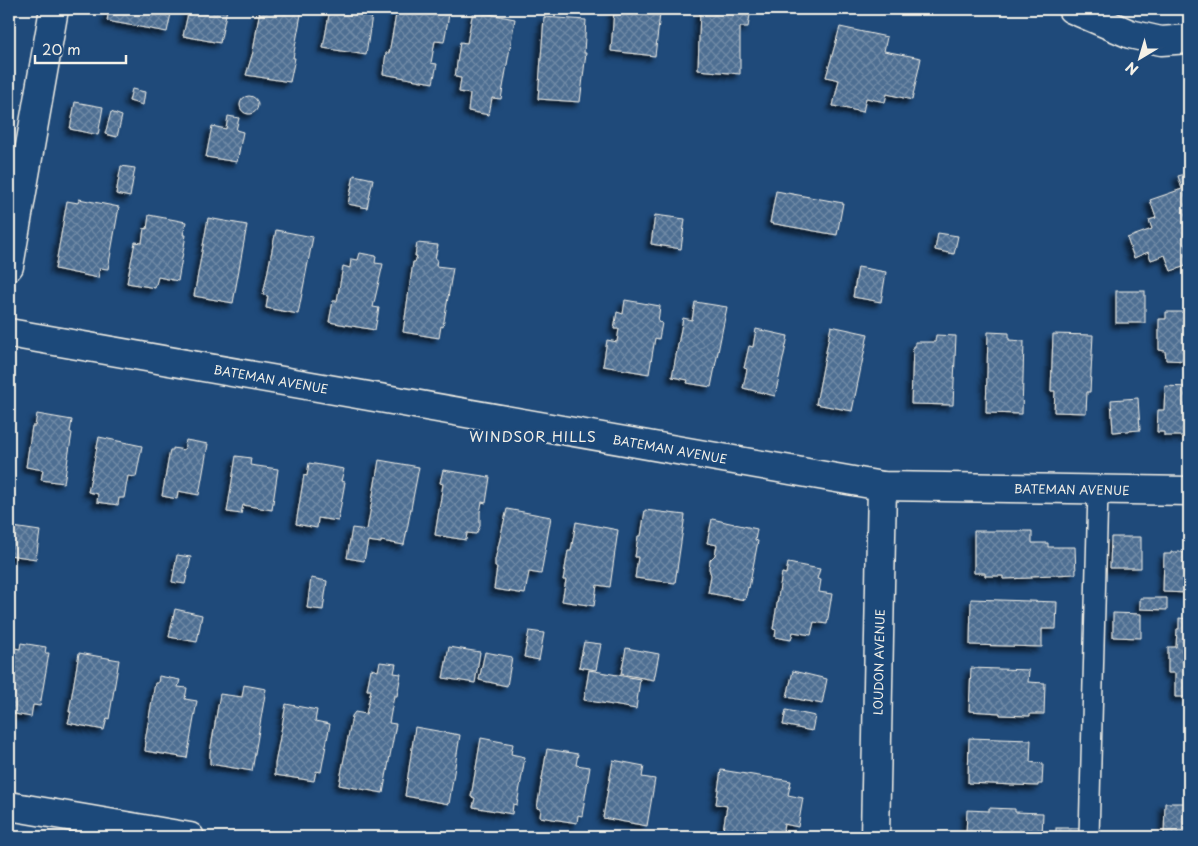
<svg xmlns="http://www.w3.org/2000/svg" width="1198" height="846" font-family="'Playpen Sans',sans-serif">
<defs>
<pattern id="building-cross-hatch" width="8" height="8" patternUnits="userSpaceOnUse" patternTransform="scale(1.25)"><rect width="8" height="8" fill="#4d6e92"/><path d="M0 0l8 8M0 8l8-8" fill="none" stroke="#708aa6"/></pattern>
<filter id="shadow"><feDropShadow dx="-4.5" dy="4.5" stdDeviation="2.5" flood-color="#0009"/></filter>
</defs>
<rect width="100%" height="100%" fill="#1f4a7a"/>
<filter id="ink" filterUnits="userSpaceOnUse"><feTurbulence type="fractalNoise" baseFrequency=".02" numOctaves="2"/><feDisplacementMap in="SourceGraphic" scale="10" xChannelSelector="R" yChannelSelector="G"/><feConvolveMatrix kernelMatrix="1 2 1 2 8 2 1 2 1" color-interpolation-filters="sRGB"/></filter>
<g filter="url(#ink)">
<!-- building -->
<g fill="url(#building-cross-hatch)" stroke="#f4f1e8" filter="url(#shadow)">
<polygon points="109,9 172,9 167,32 107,21"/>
<polygon points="189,9 227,9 220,43 183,36"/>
<polygon points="260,9 302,9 293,58 295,58 290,82 246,75 253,52"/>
<polygon points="330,9 373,9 366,55 323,48"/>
<polygon points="397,9 450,9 444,42 435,41 431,63 437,64 433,83 383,74 386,53 389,53"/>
<polygon points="614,9 660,14 655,56 611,51"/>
<polygon points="700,9 751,9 748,27 740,27 740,74 698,70"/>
<polygon points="473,11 515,19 501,99 492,98 489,115 468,111 470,94 459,92 461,78 455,77 460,42 467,43"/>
<polygon points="544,17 586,20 584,53 586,53 580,102 538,99"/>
<polygon points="840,27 887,37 884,51 921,58 912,100 887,94 885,102 866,98 863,112 833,106 839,80 826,77"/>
<polygon points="132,89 145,92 143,105 129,101"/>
<circle cx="249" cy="105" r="9"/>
<polygon points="75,102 103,107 98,135 70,129"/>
<polygon points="111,112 122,116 117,137 105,134"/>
<polygon points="228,116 239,118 236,130 243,132 237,162 206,157 212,126 226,129"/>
<polygon points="121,166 135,168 130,197 116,194"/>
<polygon points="1189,173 1189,265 1171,271 1165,255 1151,260 1148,252 1134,258 1127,238 1152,229 1149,220 1156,218 1150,200 1182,189 1178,176"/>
<polygon points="354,175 373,179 367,208 348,204"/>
<polygon points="776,191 843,203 837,235 770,223"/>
<polygon points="79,199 119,207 108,269 100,268 98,278 55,269 67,201 78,203"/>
<polygon points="149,215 186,222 183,235 186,235 178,281 158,277 155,288 127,283 135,242 142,243 144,228 147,229"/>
<polygon points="655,215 685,219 681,249 651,244"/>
<polygon points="208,218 247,225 233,303 194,296"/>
<polygon points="276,230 313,237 298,314 266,308 268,296 263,295"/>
<polygon points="938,233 958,236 954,254 935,250"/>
<polygon points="417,243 438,245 435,259 437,259 436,266 453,268 443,327 441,326 439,338 403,332 413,262 415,262 417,256 415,256"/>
<polygon points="360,253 376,256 375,263 383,264 373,307 379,308 375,330 329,322 333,301 337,301 343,266 350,268 351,259 358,260"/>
<polygon points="858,267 886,272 881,302 853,297"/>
<rect x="1116" y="291" width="29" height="32"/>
<polygon points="625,300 660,306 658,322 662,323 659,339 655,338 649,374 603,366 607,340 617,342 619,329 614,329 617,312 623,314"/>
<polygon points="695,302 727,307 711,387 687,383 688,380 672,377 683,318 692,320"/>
<polygon points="1166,312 1189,312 1189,361 1166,360 1165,351 1159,350 1159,319 1166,319"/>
<polygon points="831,326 868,334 852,411 816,404"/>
<polygon points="756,329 788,336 775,396 743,388 747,369 744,368 749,346 753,347"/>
<polygon points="988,332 1009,333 1009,340 1024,341 1022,414 986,413"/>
<polygon points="1053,334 1093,335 1090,392 1087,392 1086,413 1054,412 1055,391 1051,391"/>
<polygon points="936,335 956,336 953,405 911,404 913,347 915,347 915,342 935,342"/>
<polygon points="1165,386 1189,387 1189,436 1164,436 1164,432 1157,432 1158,410 1164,410"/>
<polygon points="1138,398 1140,430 1113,432 1111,400"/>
<polygon points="37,414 72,420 70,432 72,433 64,483 41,480 43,470 26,467 32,426 35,426"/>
<polygon points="99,437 142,446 136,477 128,476 124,498 119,498 118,505 97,502 98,494 88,492"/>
<polygon points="186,440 208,444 199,495 178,491 177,499 162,496 170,450 173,450 173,448 184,450"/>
<polygon points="236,456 251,458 250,465 278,469 272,510 243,505 241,514 227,512"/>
<polygon points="379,460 419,467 404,545 381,541 381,543 368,541 364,561 347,558 352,528 367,530"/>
<polygon points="309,463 344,469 341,481 345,482 338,521 318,518 317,528 296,524 304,475 307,476"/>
<polygon points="443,470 490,477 486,503 482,502 480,512 480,526 476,534 467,533 466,540 435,535 443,484 440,483"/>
<polygon points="507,509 551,517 541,574 529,572 525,594 494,589 497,567 495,567 495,560"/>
<polygon points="645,510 685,515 675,583 635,578 638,557 635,557 638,536 641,536"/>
<polygon points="712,519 757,529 755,540 758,541 749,588 748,587 745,600 708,593 711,575 709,569 710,560 715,555 717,545 707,543"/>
<polygon points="576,522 618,530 610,587 597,585 594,606 562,601 566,580 563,580 568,551 571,551"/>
<polygon points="13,527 40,531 36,559 9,555"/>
<polygon points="974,531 1032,531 1032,543 1048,543 1048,547 1075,547 1076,574 1031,576 1032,578 1003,579 1003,576 985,576 985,573 974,573"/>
<polygon points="1111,537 1141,537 1141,568 1110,568"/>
<polygon points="1171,552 1189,552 1189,593 1163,592 1164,554 1171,554"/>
<polygon points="177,555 191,557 185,584 172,582"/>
<polygon points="788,563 820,569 817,579 821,580 819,592 832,594 827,624 814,622 811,635 793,632 791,640 775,637 776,630 773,629 782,573 786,574"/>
<polygon points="311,578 327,581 323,610 307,608"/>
<polygon points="1140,598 1167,598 1167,610 1140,609"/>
<polygon points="971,599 1057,602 1056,629 1042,629 1042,647 970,645"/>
<polygon points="175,609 202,615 197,642 169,637"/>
<polygon points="1113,613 1141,614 1141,638 1113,637"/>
<polygon points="1179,618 1189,619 1189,697 1175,697 1175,673 1168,673 1168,647 1176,647 1177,629 1179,629"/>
<polygon points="529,631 544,633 539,660 524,657"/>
<polygon points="584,642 601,644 596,670 579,667"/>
<polygon points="21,643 46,647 45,653 49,653 40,706 33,705 31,717 9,713 9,647 20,649"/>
<polygon points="449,647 480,652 475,683 443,678"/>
<polygon points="626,648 659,654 654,680 621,674"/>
<polygon points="485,652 512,657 507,686 479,680"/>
<polygon points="79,653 119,660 109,719 107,718 104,730 68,723 71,712 69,712"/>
<polygon points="380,662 396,664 394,673 401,674 397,696 394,696 389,723 396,724 383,793 339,785 352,716 355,712 366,714 371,690 367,690 371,669 378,671"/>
<polygon points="971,668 1029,670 1028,682 1045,683 1044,714 1030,714 1030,716 1000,715 1000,713 969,711"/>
<polygon points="589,670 640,679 636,709 584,700"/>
<polygon points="793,671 827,679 822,704 787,697"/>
<polygon points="159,676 180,680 178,687 187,688 185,699 197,701 187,758 145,751 146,742 145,741 155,683 158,683"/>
<polygon points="244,685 266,689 252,771 210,764 210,753 220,694 242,697"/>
<polygon points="286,704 317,710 315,721 330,724 321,772 316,771 314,781 275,775 275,764"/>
<polygon points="786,710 815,716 812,731 783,725"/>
<polygon points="415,727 460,735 449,804 405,796"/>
<polygon points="481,738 513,744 511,754 525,757 517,805 513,804 512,814 473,807 475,798 471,797"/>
<polygon points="969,738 1031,740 1030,762 1043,764 1042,784 1038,784 1038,786 968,783"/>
<polygon points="547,749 578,754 576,765 590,767 582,816 578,815 577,823 540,817 541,809 537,808"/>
<polygon points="613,760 644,766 642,777 655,779 647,826 603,818"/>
<polygon points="721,770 791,781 788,795 803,798 798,827 784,824 782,837 755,837 755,835 723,830 727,806 716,804"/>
<polygon points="1165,803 1189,803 1189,837 1164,837"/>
<polygon points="989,808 1015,809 1015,812 1043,813 1042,837 966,837 967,810 989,811"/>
<rect x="1056" y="828" width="26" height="9"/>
</g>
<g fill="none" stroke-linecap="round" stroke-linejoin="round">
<defs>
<polyline id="service" points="1089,837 1098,490"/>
<g id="minor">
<polyline points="1072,9 1130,34 1161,41 1189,39"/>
<path id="s1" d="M9,333l873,153 307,5"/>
<polyline points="9,806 190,837"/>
<path id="s2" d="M875,837l7,-351"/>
</g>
<polyline id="tertiary" points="9,266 54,9"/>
</defs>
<!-- service casing -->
<use href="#service" stroke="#f4f1e8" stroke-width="22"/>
<!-- minor casing -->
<use href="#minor" stroke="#f4f1e8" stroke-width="31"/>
<!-- tertiary casing -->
<use href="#tertiary" stroke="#f4f1e8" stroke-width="31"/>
<!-- service -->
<use href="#service" stroke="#1f4a7a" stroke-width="19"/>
<!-- minor -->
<use href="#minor" stroke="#1f4a7a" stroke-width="28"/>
<!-- tertiary -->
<use href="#tertiary" stroke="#1f4a7a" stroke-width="28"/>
</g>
</g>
<g text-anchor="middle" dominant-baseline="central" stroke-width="5" stroke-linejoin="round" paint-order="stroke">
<!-- street labels -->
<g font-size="12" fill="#f4f1e8" stroke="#1f4a7a">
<text stroke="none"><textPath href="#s1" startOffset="266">BATEMAN AVENUE</textPath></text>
<text stroke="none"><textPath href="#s1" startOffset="671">BATEMAN AVENUE</textPath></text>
<text stroke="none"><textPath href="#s1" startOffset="1076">BATEMAN AVENUE</textPath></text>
<text stroke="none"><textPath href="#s2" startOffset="175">LOUDON AVENUE</textPath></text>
</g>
<!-- neighbourhood labels -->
<g font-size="14" letter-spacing="1" fill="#f4f1e8" stroke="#1f4a7a">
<text x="533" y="436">WINDSOR HILLS</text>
</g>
</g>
<!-- margin -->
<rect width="1198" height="846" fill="none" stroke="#1f4a7a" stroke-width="30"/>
<rect x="15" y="15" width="1168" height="816" fill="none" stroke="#f4f1e8" stroke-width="2" filter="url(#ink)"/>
<!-- north arrow -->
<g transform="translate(1140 58) rotate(218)" stroke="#1f4a7a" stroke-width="4" paint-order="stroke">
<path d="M0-4L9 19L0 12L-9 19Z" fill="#f4f1e8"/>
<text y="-8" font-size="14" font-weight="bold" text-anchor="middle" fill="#f4f1e8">N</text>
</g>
<!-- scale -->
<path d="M35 55v8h91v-8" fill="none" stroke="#f4f1e8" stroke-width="2.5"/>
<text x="42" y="55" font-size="15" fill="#f4f1e8" stroke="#1f4a7a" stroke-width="4" paint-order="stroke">20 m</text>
</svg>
